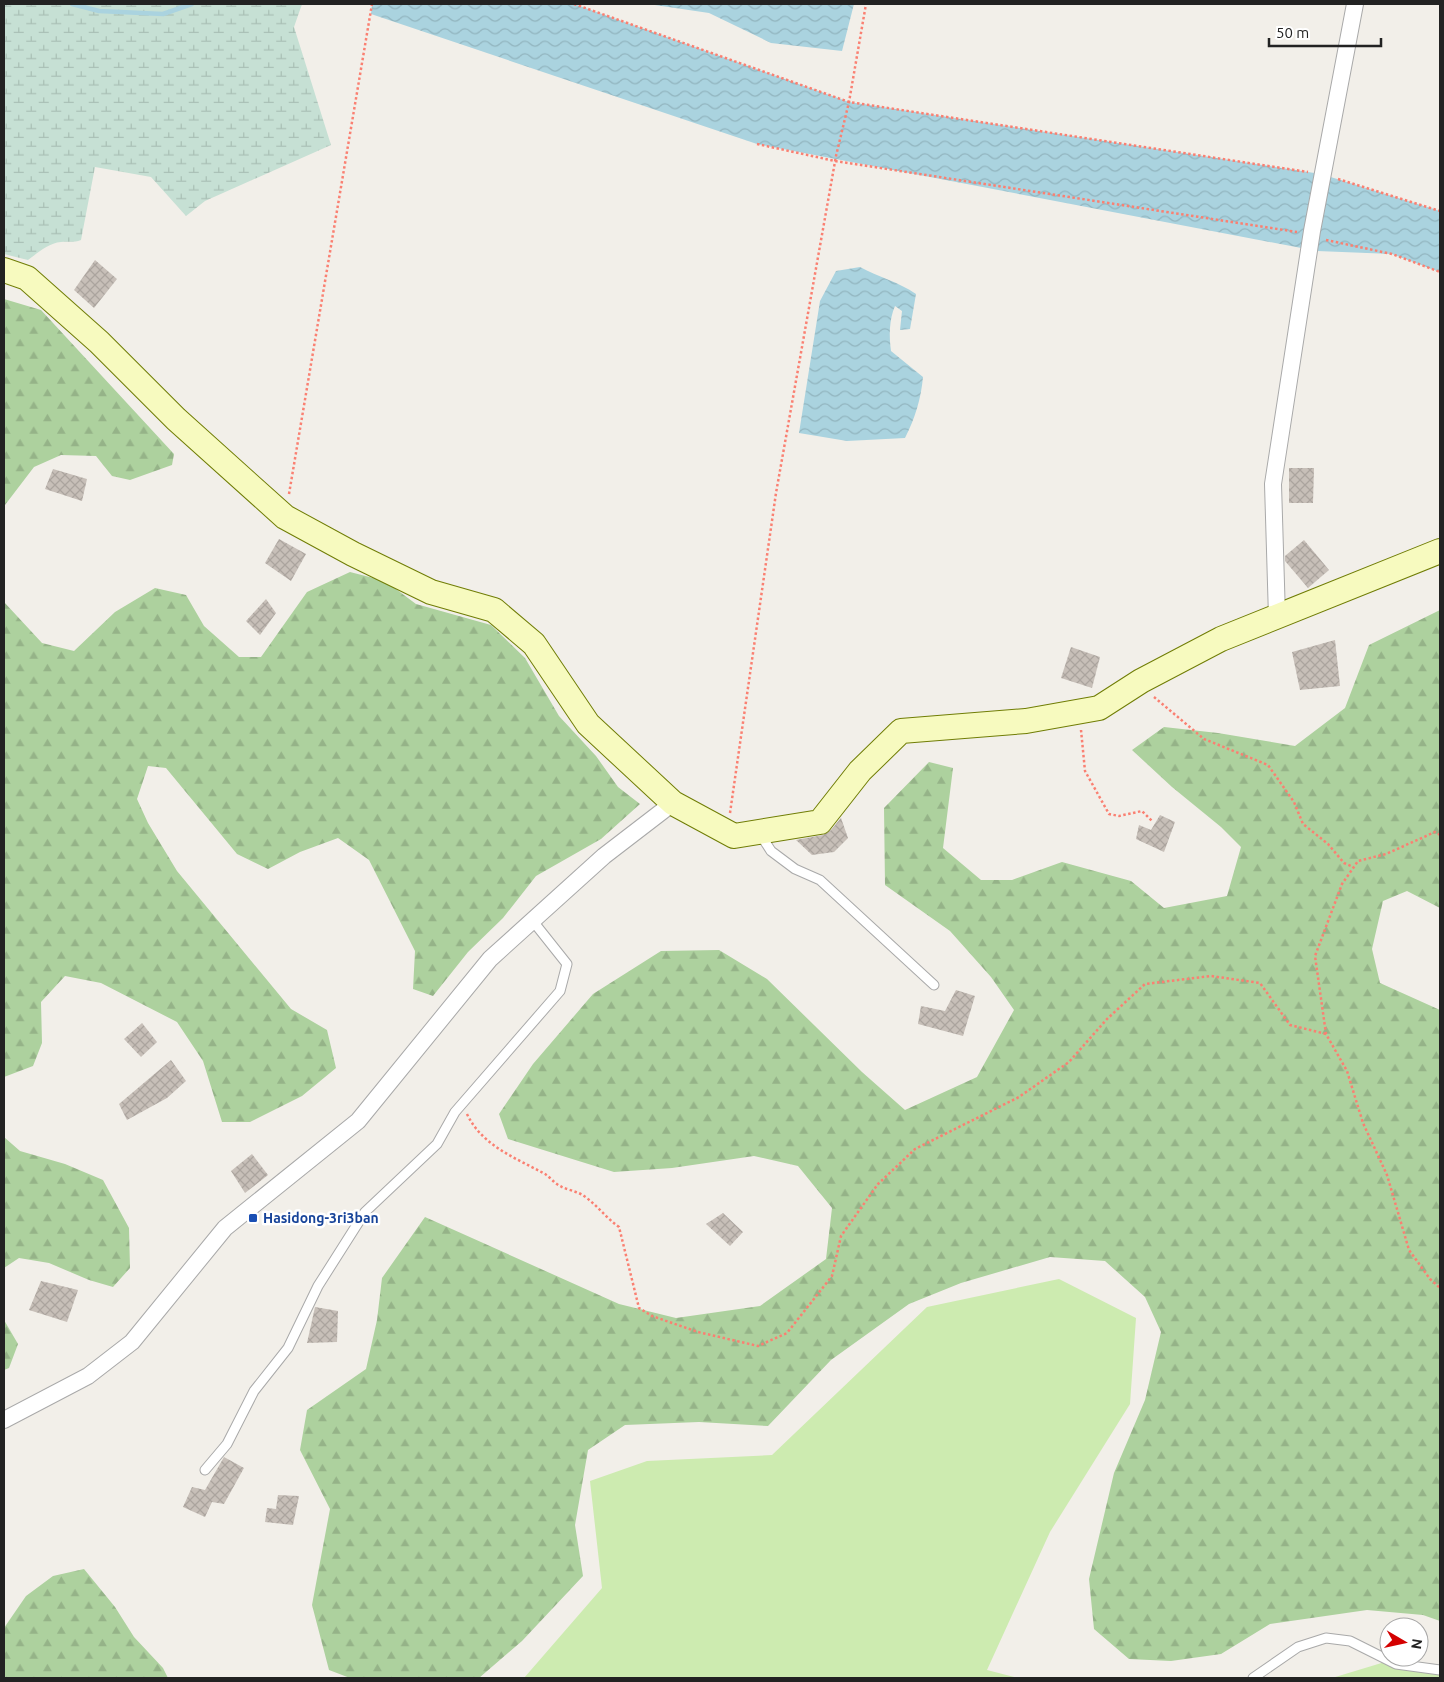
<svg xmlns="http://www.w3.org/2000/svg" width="1444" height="1682" font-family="Ubuntu,sans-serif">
<defs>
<pattern id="forest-firs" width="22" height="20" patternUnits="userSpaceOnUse" patternTransform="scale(1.25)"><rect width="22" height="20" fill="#add19e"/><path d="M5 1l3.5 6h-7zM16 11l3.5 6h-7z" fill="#95b388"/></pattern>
<pattern id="wetland-marsh" width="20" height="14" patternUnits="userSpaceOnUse" patternTransform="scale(1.25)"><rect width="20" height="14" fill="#c6e0d4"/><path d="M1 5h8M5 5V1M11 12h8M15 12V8" fill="none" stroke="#aac0b6"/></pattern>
<pattern id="water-waves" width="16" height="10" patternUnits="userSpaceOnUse" patternTransform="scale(1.25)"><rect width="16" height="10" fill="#aad3df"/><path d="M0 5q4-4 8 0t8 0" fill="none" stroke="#92b5bf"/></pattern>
<pattern id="building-cross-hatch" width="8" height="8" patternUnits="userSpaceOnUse" patternTransform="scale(1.25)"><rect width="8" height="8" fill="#c7bfb8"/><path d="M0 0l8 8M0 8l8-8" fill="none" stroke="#aba49e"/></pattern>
</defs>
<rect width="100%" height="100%" fill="#f2efe9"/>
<!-- grass -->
<g fill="#cdebb0">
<polygon points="1059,1279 1136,1318 1130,1404 1050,1532 987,1670 1018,1678 524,1678 602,1588 590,1481 647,1461 772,1455 927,1307"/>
<polygon points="1398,1658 1440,1666 1440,1678 1332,1678"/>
</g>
<!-- forest -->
<g fill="url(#forest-firs)">
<polygon points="4,299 41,310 174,454 172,465 130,480 112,476 96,456 61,455 34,467 5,505 4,512"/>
<polygon points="350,572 385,581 416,604 491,625 525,658 559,716 596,756 618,787 640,804 601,839 536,876 503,918 468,952 433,996 413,989 415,951 369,860 338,838 300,852 268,869 237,854 166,768 148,766 137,799 148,823 177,871 291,1009 327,1030 336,1068 302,1096 250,1122 222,1122 203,1061 177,1022 101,983 65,976 41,1002 42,1043 33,1066 4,1077 4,602 42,643 74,651 115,612 155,588 186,595 204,626 239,657 261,657 307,592"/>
<polygon points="1440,610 1440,908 1407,891 1383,901 1372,949 1380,983 1440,1010 1440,1621 1423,1615 1367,1610 1270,1624 1221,1654 1171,1661 1129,1659 1094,1629 1089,1579 1114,1473 1145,1400 1161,1332 1145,1297 1105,1261 1050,1257 961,1283 909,1304 831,1360 768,1426 699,1422 625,1425 588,1450 575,1525 583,1576 522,1641 479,1678 350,1678 329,1670 312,1605 330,1509 300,1450 307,1410 366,1369 377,1320 382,1278 425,1217 619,1304 676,1318 760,1306 826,1259 832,1208 798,1166 754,1156 672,1168 614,1172 508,1139 499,1114 533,1064 593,994 661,951 719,950 767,979 862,1072 905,1110 977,1077 1014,1010 991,977 950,931 885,885 884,808 929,762 953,768 943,848 981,880 1012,880 1062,862 1131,881 1164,908 1227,896 1241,847 1221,827 1172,787 1132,750 1164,727 1218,733 1295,746 1345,708 1369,645"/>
<polygon points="4,1137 20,1151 65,1164 103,1180 129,1228 130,1268 113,1287 89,1280 49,1263 19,1258 4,1268"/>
<polygon points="4,1320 18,1344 9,1368 4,1370"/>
<polygon points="84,1569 115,1607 134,1637 163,1668 168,1678 4,1678 4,1628 26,1596 53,1576"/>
</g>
<!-- wetland -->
<path fill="url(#wetland-marsh)" d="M4,4h298l-8,23 37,118 -126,56 -19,15 -35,-39 -56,-10 -14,73c-8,3 -12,1 -20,2 -13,1 -23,11 -33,18l-24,-6z"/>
<!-- water -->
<g fill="url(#water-waves)">
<polygon points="372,4 574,4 849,102 1321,174 1440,211 1440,272 1392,254 1317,251 757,144 371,14"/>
<polygon points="648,4 854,4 842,51 771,43 709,13"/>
<path d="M860,267c18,10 39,15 56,27l-6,35 -10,1 2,-19 -7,-5c-6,14 -6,30 -4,45l32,26c-2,22 -8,41 -18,61l-58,3 -48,-8 21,-132 16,-30z"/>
</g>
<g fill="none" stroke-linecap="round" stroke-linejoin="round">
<!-- stream -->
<polyline stroke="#aad3df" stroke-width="4.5" points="72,4 99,11 163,14 192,4"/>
</g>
<!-- building -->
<g fill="url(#building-cross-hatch)">
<polygon points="95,260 117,279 94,308 74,290"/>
<polygon points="1289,468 1314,468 1313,503 1289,503"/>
<polygon points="53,469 87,479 82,501 45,489"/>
<polygon points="279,539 306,554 291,581 265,563"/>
<polygon points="1304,540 1329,570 1308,588 1285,561 1285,556"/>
<polygon points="266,599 276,613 260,635 246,621"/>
<polygon points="1335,640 1340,686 1300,690 1292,652"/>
<polygon points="1071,647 1100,657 1092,688 1061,678"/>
<polygon points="1160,815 1175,822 1164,852 1136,839 1139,825 1151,830"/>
<polygon points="841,818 848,838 834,852 812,855 796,840 823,835 831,830"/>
<polygon points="956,990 975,996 963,1036 918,1024 921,1006 945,1011"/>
<polygon points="142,1023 157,1042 141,1057 124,1039"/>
<polygon points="171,1060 186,1081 167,1098 127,1120 119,1104"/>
<polygon points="252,1154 268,1175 245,1193 231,1171"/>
<polygon points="723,1213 743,1232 730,1246 706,1224"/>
<polygon points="41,1281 78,1290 67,1322 29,1310"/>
<polygon points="315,1307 338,1311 337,1342 307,1343"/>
<polygon points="224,1457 244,1468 224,1504 212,1502 205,1517 183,1507 192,1487 205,1490"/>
<polygon points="278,1495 299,1496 293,1525 265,1522 267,1508 276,1509"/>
</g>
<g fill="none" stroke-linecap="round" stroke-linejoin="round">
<defs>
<g id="lane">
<polyline points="760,834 771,851 795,869 820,880 934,985"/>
<polyline points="205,1470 227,1444 254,1391 288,1348 318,1286 365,1212 437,1144 455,1112 560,991 567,964 532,920"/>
<polyline points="1253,1678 1298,1647 1326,1638 1350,1641 1396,1664 1440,1670"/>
</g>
<g id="street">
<polyline points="1277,617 1273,484 1312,231 1355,4"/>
<polyline points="4,1420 88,1376 132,1342 225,1228 358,1121 490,959 604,856 673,803"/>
</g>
<polyline id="secondary" points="4,270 27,278 99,342 176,419 285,517 353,554 431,592 494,610 534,644 588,724 673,803 734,836 820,822 860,771 901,731 1026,721 1099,708 1141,681 1221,639 1440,551"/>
</defs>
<!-- lane casing -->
<use href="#lane" stroke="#a9a9a9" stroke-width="11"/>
<!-- street casing -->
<use href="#street" stroke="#a9a9a9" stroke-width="18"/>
<!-- secondary casing -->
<use href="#secondary" stroke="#707d05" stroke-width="26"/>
<!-- path -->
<g stroke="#fa8072" stroke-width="2.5" stroke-dasharray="2.5 2.5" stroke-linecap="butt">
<polyline points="574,4 849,102 1308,172"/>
<polyline points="757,144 835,161 1297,232"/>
<polyline points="1338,179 1440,211"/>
<polyline points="1326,240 1392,254 1440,272"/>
<polyline points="289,494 372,4"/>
<polyline points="1154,697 1204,739 1268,765 1294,802 1303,824 1328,844 1344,863 1353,867"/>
<polyline points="1081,730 1085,771 1109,814 1119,816 1142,811 1152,821"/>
<polyline points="730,813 776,493 836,156 849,102 866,4"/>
<polyline points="1440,835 1435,832 1386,854 1358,861 1342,884 1315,956 1326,1034 1347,1071 1363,1123 1387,1175 1409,1250 1430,1279 1440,1288"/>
<path d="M467,1114c15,32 49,44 78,60 5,3 9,9 15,12 7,4 17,5 24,10 13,9 22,22 35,31l20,81 13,8 46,16 60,14 29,-13 45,-57 9,-40 37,-52 37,-35 104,-52 50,-35 38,-43 38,-35 66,-8 49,7 30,42 36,9"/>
</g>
<!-- lane -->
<use href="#lane" stroke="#fff" stroke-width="9"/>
<!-- street -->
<use href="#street" stroke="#fff" stroke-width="16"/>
<!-- secondary -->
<use href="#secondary" stroke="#f7fabf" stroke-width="24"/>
</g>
<!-- markers -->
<rect fill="#1a4fb4" stroke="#fff" stroke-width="2" x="248" y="1213" width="10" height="10" rx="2.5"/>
<g text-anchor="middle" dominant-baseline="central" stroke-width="5" stroke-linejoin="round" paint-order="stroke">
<!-- transit labels -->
<g font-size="14" font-weight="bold" fill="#164399" stroke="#fff" text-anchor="start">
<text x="263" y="1218">Hasidong-3ri3ban</text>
</g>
</g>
<!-- border -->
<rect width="1444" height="1682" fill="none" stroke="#222222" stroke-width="10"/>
<!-- north arrow -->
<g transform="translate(1404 1642) rotate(99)"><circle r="24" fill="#ffffff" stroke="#a7a7a7"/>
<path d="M0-4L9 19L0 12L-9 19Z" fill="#d40000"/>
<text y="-8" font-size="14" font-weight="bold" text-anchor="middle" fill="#222222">N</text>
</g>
<!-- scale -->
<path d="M1269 38v8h112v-8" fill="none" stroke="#222222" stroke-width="2.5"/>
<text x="1276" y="38" font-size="15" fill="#222222" stroke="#ffffff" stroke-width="4" paint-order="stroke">50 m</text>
</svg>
